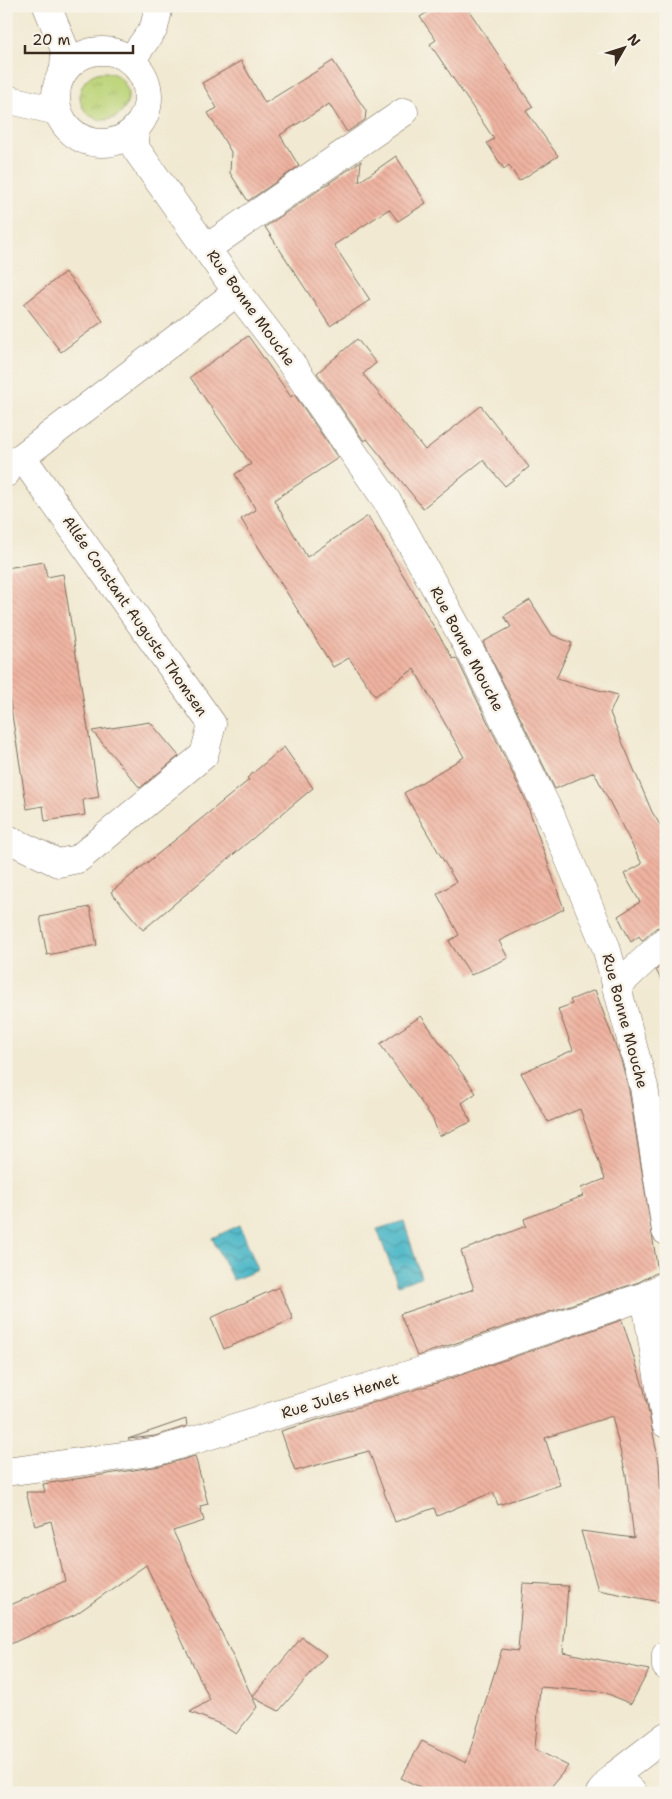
<svg xmlns="http://www.w3.org/2000/svg" width="672" height="1799" font-family="'Shantell Sans',sans-serif">
<defs>
<pattern id="grass-tufts" width="24" height="20" patternUnits="userSpaceOnUse" patternTransform="scale(1.25)"><rect width="24" height="20" fill="#bcd478"/><path d="M3 7l-1-3M5 7V3M7 7l1-3M15 17l-1-3M17 17v-4M19 17l1-3" fill="none" stroke="#a2b667"/></pattern>
<pattern id="water-waves" width="16" height="10" patternUnits="userSpaceOnUse" patternTransform="scale(1.25)"><rect width="16" height="10" fill="#4bb7c7"/><path d="M0 5q4-4 8 0t8 0" fill="none" stroke="#4095a1"/></pattern>
<pattern id="building-back-hatch" width="6" height="6" patternUnits="userSpaceOnUse" patternTransform="scale(1.25)"><rect width="6" height="6" fill="#efb3a1"/><path d="M-1 5l2 2M0 0l6 6M5-1l2 2" fill="none" stroke="#ce9a8a"/></pattern>
</defs>
<rect width="100%" height="100%" fill="#f7f3e8"/>
<filter id="ink" filterUnits="userSpaceOnUse"><feTurbulence type="fractalNoise" baseFrequency=".02" numOctaves="2"/><feDisplacementMap in="SourceGraphic" scale="10" xChannelSelector="R" yChannelSelector="G"/><feConvolveMatrix kernelMatrix="1 2 1 2 8 2 1 2 1" color-interpolation-filters="sRGB"/></filter>
<filter id="wash" filterUnits="userSpaceOnUse"><feTurbulence type="fractalNoise" baseFrequency=".0096" numOctaves="4" result="noise"/><feDisplacementMap in="SourceGraphic" scale="20" xChannelSelector="R" yChannelSelector="G"/><feGaussianBlur stdDeviation="1.12" result="paint"/><feColorMatrix in="noise" values="0 0 0 0 0 0 0 0 0 0 0 0 0 0 0 0 0 1.4 0 .05"/><feComposite in="paint" operator="in"/></filter>
<g filter="url(#wash)">
<rect width="100%" height="100%" fill="#f1e9d1"/>
<!-- grass -->
<circle fill="url(#grass-tufts)" stroke="#7c7f4b" cx="104" cy="96" r="24"/>
<!-- water -->
<g fill="url(#water-waves)" stroke="#437072">
<polygon points="404,1221 421,1277 398,1285 377,1229"/>
<polygon points="240,1225 258,1270 233,1280 212,1238"/>
</g>
<g id="blocks">
<!-- building -->
<g fill="url(#building-back-hatch)">
<polygon points="437,6 466,6 533,107 526,111 558,156 519,181 509,165 504,169 487,143 494,139 430,44 436,40 420,17"/>
<polygon points="241,61 265,103 333,61 366,111 365,120 347,132 329,104 280,135 299,166 248,201 230,173 231,152 208,113 217,108 202,83"/>
<polygon points="396,156 426,203 398,221 389,209 334,245 370,300 330,326 265,227 361,161 359,182"/>
<polygon points="65,272 103,321 61,352 24,304"/>
<polygon points="248,336 291,397 294,394 338,458 274,500 307,557 368,516 453,659 456,658 459,663 526,801 564,909 499,941 508,958 471,975 449,941 459,935 437,894 456,882 404,793 464,757 414,669 375,696 349,658 333,667 241,519 256,510 235,474 251,464 190,377"/>
<polygon points="357,339 376,363 363,374 425,450 481,406 529,467 505,486 483,460 423,508 367,439 364,441 317,373"/>
<polygon points="44,562 47,577 63,574 99,797 83,800 85,815 45,821 43,806 27,809 6,677 6,568"/>
<polygon points="530,600 552,635 572,643 556,679 618,695 610,713 652,812 666,834 666,925 656,928 642,941 639,936 631,942 618,916 640,902 624,874 642,864 594,772 555,789 483,642 511,627 504,616"/>
<polygon points="150,722 179,756 140,788 92,731"/>
<polygon points="284,747 313,788 143,930 111,892 249,780 247,778"/>
<polygon points="90,907 97,945 47,955 40,917"/>
<polygon points="666,962 666,989 656,970"/>
<polygon points="595,990 621,1060 629,1090 658,1272 639,1282 417,1356 400,1314 474,1289 461,1251 526,1226 524,1219 583,1196 581,1188 605,1179 580,1109 548,1122 521,1073 573,1050 558,1009 572,1004 570,1000"/>
<polygon points="421,1016 476,1093 462,1103 471,1122 439,1136 433,1119 380,1044"/>
<polygon points="279,1287 293,1319 224,1349 211,1318"/>
<polygon points="622,1320 644,1389 659,1463 665,1573 660,1602 598,1590 581,1531 634,1538 626,1475 612,1416 545,1438 560,1485 498,1505 493,1492 437,1516 434,1508 395,1522 369,1451 295,1471 281,1431 443,1381"/>
<polygon points="186,1419 187,1426 155,1436 128,1439"/>
<polygon points="195,1456 208,1504 200,1506 204,1521 173,1531 257,1707 236,1734 220,1724 190,1712 210,1700 146,1565 76,1614 6,1646 6,1607 65,1581 51,1521 35,1526 26,1492 45,1492 43,1484 160,1466"/>
<polygon points="523,1584 568,1586 563,1652 649,1670 631,1704 604,1692 540,1687 535,1749 568,1766 546,1793 433,1793 401,1778 422,1741 466,1763 502,1649 518,1651"/>
<polygon points="302,1637 326,1655 279,1711 252,1697"/>
</g>
</g>
</g>
<g filter="url(#ink)">
<use href="#blocks" fill-opacity="0" stroke="#7b6d5d" stroke-width="1"/>
<g fill="none" stroke-linecap="round" stroke-linejoin="round">
<defs>
<g id="minor">
<polyline points="47,6 65,50 64,69"/>
<circle cx="102" cy="97" r="46"/>
<polyline points="131,60 154,28 159,6"/>
<polyline points="6,99 57,111"/>
<polyline points="134,131 136,149 237,292 284,353 389,504 473,656 551,816 606,947 644,1087 666,1231"/>
<polyline points="207,248 404,112"/>
<polyline points="6,473 10,466 237,292"/>
<polyline points="6,838 58,863 78,859 204,755 212,724 22,457"/>
<polyline points="616,987 666,940"/>
<polyline points="645,1296 666,1424"/>
<polyline points="6,1472 158,1451 438,1366 645,1296 666,1286"/>
<polyline points="666,1655 666,1666"/>
<polyline points="614,1776 633,1793"/>
<polyline points="600,1793 614,1776 666,1736"/>
</g>
</defs>
<!-- minor casing -->
<use href="#minor" stroke="#7b6d5d" stroke-width="29"/>
<!-- minor -->
<use href="#minor" stroke="#fff" stroke-width="28"/>
</g>
</g>
<g text-anchor="middle" dominant-baseline="central" stroke-width="5" stroke-linejoin="round" paint-order="stroke">
<!-- street labels -->
<g font-size="15" fill="#3b2a1e" stroke="#f7f3e8">
<text transform="translate(251 308) rotate(54)">Rue Bonne Mouche</text>
<text transform="translate(135 616) rotate(55)">Allée Constant Auguste Thomsen</text>
<text transform="translate(467 649) rotate(62)">Rue Bonne Mouche</text>
<text transform="translate(625 1021) rotate(75)">Rue Bonne Mouche</text>
<text transform="translate(340 1396) rotate(-17)">Rue Jules Hemet</text>
</g>
</g>
<!-- margin -->
<rect width="672" height="1799" fill="none" stroke="#f7f3e8" stroke-width="25"/>
<!-- north arrow -->
<g transform="translate(624 48) rotate(51)" stroke="#f7f3e8" stroke-width="4" paint-order="stroke">
<path d="M0-4L9 19L0 12L-9 19Z" fill="#3b2a1e"/>
<text y="-8" font-size="14" font-weight="bold" text-anchor="middle" fill="#3b2a1e">N</text>
</g>
<!-- scale -->
<path d="M25 45v8h108v-8" fill="none" stroke="#3b2a1e" stroke-width="2.5"/>
<text x="32" y="45" font-size="15" fill="#3b2a1e" stroke="#f7f3e8" stroke-width="4" paint-order="stroke">20 m</text>
</svg>
